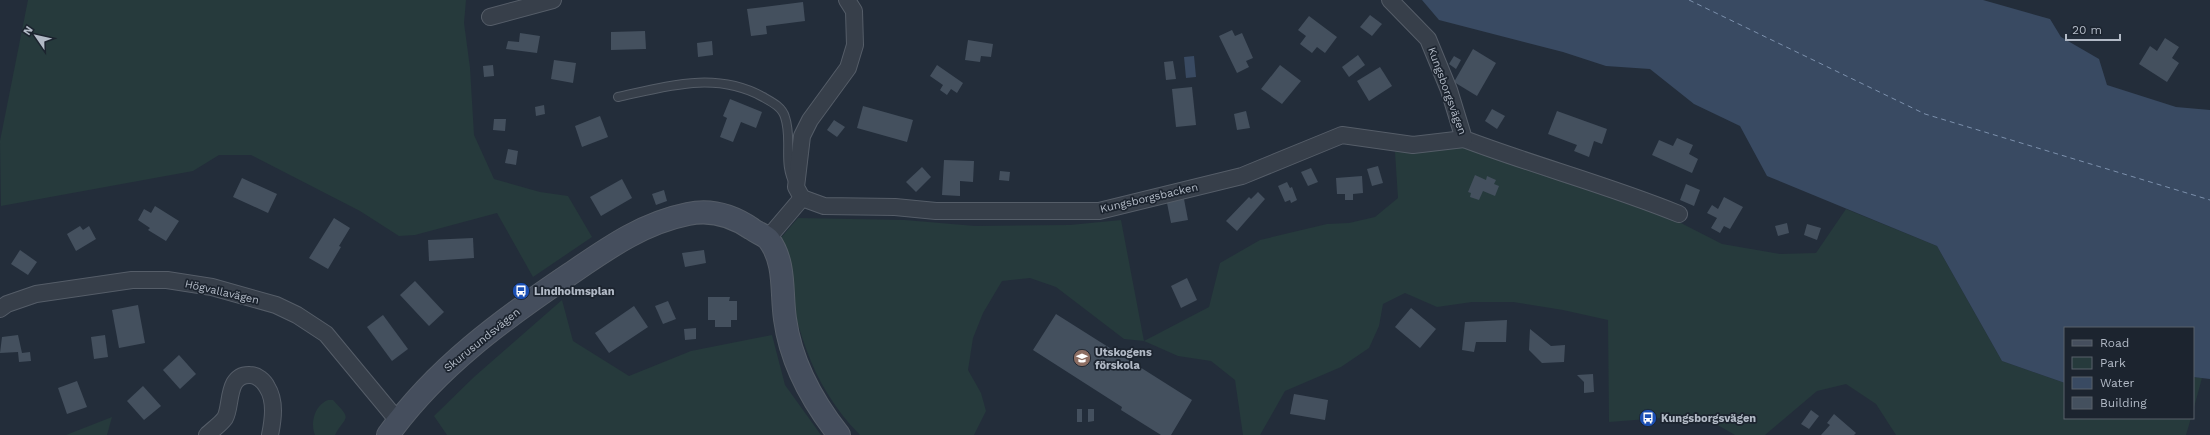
<svg xmlns="http://www.w3.org/2000/svg" width="2210" height="435" font-family="'Work Sans',sans-serif">
<rect width="100%" height="100%" fill="#232d3a"/>
<!-- green -->
<g fill="#263a3c">
<polygon points="28,0 466,0 464,23 470,68 474,135 494,179 540,192 568,196 592,237 533,277 497,213 415,235 399,236 360,211 251,155 219,155 193,171 1,206 0,141"/>
<path d="M1463,147l216,75 43,22 58,10 36,-1 30,-44 91,37 65,115 63,22v35h126l-5,17h-290l-20,-31 -30,-20 -29,7 -52,44h-30l-35,-20 -91,7 -1,-102 -45,-10 -50,-8h-41l-35,5 -32,-14 -22,11 -4,22 -10,22 -28,19 -56,24 -25,44h-17l-8,-55 -24,-19 -33,-5 -34,-15 -20,-2 -68,-52 -26,-9 -28,3 -19,32 -10,25 -5,32 13,23 5,18 -12,24h-114c-56,-57 -65,-120 -81,-195l19,-22 107,2 70,6 95,-1 51,-5 23,121 65,-34 11,-44 40,-23 67,-16 22,-1 26,-6 23,-19 -3,-46 22,1z"/>
<polygon points="562,300 573,341 629,376 691,351 772,335 785,385 821,435 447,435 434,416 474,377"/>
<polygon points="2193,377 2202,378 2193,411"/>
<path d="M328,400h5c20,21 13,15 2,35h-20c-5,-13 0,-30 13,-35z"/>
<polygon points="112,417 107,435 66,435"/>
</g>
<!-- water -->
<g fill="#394a62">
<polygon points="1422,0 1983,0 2050,19 2061,37 2099,59 2107,85 2176,107 2210,110 2210,379 2193,377 2193,328 2065,328 2065,383 2002,361 1937,246 1767,176 1740,126 1694,104 1650,69 1606,66 1563,52 1439,20"/>
<polygon points="1194,56 1196,77 1186,78 1184,57"/>
</g>
<g fill="none" stroke-linecap="round" stroke-linejoin="round">
<!-- ferry -->
<polyline stroke="#7c90ac" stroke-width="1" stroke-dasharray="5 4" stroke-linecap="butt" points="1689,0 1925,114 2210,200"/>
</g>
<!-- building -->
<g fill="#44505e">
<polygon points="803,2 805,21 766,26 767,34 751,36 747,9"/>
<polygon points="1370,15 1382,24 1372,36 1360,27"/>
<polygon points="1309,16 1337,37 1325,53 1317,47 1312,53 1300,44 1306,36 1298,30"/>
<polygon points="1232,30 1235,36 1242,33 1253,58 1246,61 1249,67 1237,73 1219,36"/>
<polygon points="645,31 646,49 611,50 611,32"/>
<polygon points="520,33 540,36 537,53 506,49 508,41 519,42"/>
<polygon points="2165,38 2179,47 2172,58 2179,63 2167,82 2139,64 2150,46 2157,51"/>
<polygon points="968,40 993,44 991,57 981,56 980,62 965,60"/>
<polygon points="712,41 713,55 698,57 697,43"/>
<polygon points="1473,49 1496,63 1477,96 1454,82"/>
<polygon points="1358,55 1365,65 1349,77 1342,67"/>
<polygon points="1454,56 1461,60 1456,69 1449,64"/>
<polygon points="554,60 576,63 573,83 551,79"/>
<polygon points="1173,61 1176,79 1166,80 1164,62"/>
<polygon points="493,65 494,76 484,77 483,66"/>
<polygon points="937,65 963,83 957,93 951,89 947,95 940,90 943,85 930,76"/>
<polygon points="1280,65 1301,81 1282,104 1261,89"/>
<polygon points="1380,67 1392,86 1369,101 1357,81"/>
<polygon points="1192,87 1196,125 1176,127 1172,89"/>
<polygon points="730,99 762,112 756,128 741,122 733,142 720,137 727,118 723,116"/>
<polygon points="544,105 545,114 536,116 535,107"/>
<polygon points="863,106 913,120 907,142 857,128"/>
<polygon points="1492,109 1505,116 1497,129 1485,121"/>
<polygon points="1246,111 1250,128 1237,130 1234,114"/>
<polygon points="1557,111 1607,129 1602,144 1594,141 1589,157 1574,151 1577,145 1548,134"/>
<polygon points="600,116 608,137 582,147 575,126"/>
<polygon points="494,119 506,119 505,131 493,130"/>
<polygon points="834,120 845,127 837,137 827,130"/>
<polygon points="1677,138 1693,145 1689,154 1698,159 1692,173 1652,155 1659,140 1673,146"/>
<polygon points="508,149 518,151 516,165 505,163"/>
<polygon points="944,160 974,161 973,182 960,181 960,196 942,195"/>
<polygon points="1378,166 1383,183 1372,186 1367,169"/>
<polygon points="922,167 931,177 916,192 906,182"/>
<polygon points="1311,168 1318,182 1308,186 1301,172"/>
<polygon points="1000,171 1010,172 1009,181 999,180"/>
<polygon points="1475,175 1486,180 1487,176 1496,180 1494,184 1499,186 1495,196 1483,191 1479,200 1470,197 1471,193 1468,192"/>
<polygon points="1362,176 1363,193 1353,194 1353,200 1345,200 1345,194 1337,194 1336,178"/>
<polygon points="242,178 277,194 268,213 233,197"/>
<polygon points="622,179 632,198 601,216 590,197"/>
<polygon points="1287,182 1290,188 1292,187 1297,200 1291,203 1290,200 1285,202 1278,186"/>
<polygon points="1686,184 1700,190 1694,206 1680,200"/>
<polygon points="664,190 667,201 656,205 652,194"/>
<polygon points="1258,192 1265,199 1237,231 1226,221 1249,197 1251,199"/>
<polygon points="1724,197 1743,207 1730,229 1724,226 1720,233 1711,228 1717,218 1707,213 1712,205 1718,209"/>
<polygon points="1184,199 1188,220 1171,223 1167,203"/>
<polygon points="155,206 179,221 166,241 148,230 150,228 138,220 144,209 151,213"/>
<polygon points="334,218 350,228 339,246 341,247 328,269 309,258"/>
<polygon points="1787,223 1789,233 1778,236 1775,226"/>
<polygon points="1807,224 1821,228 1817,240 1804,235"/>
<polygon points="80,226 83,230 89,226 96,239 76,251 67,234"/>
<polygon points="473,238 474,258 429,261 428,240"/>
<polygon points="20,250 37,262 28,275 11,264"/>
<polygon points="704,250 706,263 685,267 682,253"/>
<polygon points="1187,278 1197,300 1181,308 1171,286"/>
<polygon points="415,281 444,312 429,326 400,295"/>
<polygon points="708,297 730,297 729,301 737,301 737,320 731,320 731,327 715,327 715,320 708,320"/>
<polygon points="668,301 676,319 663,324 655,306"/>
<polygon points="138,305 145,343 119,348 112,310"/>
<polygon points="634,306 648,327 609,353 595,333"/>
<polygon points="1411,308 1436,329 1420,348 1395,327"/>
<polygon points="1056,314 1192,400 1171,435 1161,435 1121,410 1122,407 1033,350"/>
<polygon points="383,315 408,349 392,361 367,327"/>
<polygon points="1507,320 1506,342 1476,342 1474,352 1462,350 1465,322"/>
<polygon points="696,328 696,339 685,340 684,329"/>
<polygon points="1530,329 1551,346 1565,345 1564,362 1542,363 1529,350"/>
<polygon points="18,335 22,353 30,352 31,361 19,362 18,352 0,353 2,337"/>
<polygon points="105,335 108,357 94,359 91,337"/>
<polygon points="179,355 196,374 180,389 163,370"/>
<polygon points="1593,374 1594,392 1584,393 1584,382 1577,375"/>
<polygon points="77,381 87,407 67,414 58,388"/>
<polygon points="143,386 161,406 144,420 127,401"/>
<polygon points="1294,394 1328,400 1325,420 1290,414"/>
<rect x="1077" y="409" width="5" height="13"/>
<polygon points="1088,409 1094,409 1094,421 1088,422"/>
<polygon points="1811,410 1819,416 1809,429 1801,424"/>
<polygon points="1834,414 1856,433 1854,435 1821,435 1830,425 1827,423"/>
</g>
<g fill="none" stroke-linecap="round" stroke-linejoin="round">
<defs>
<path id="lane" d="M618,97c50,-11 98,-26 145,0 9,5 19,10 22,20 8,24 -3,46 10,68"/>
<g id="street">
<path d="M1390,0l38,39 21,51 15,49c71,27 144,46 215,75"/>
<polyline points="490,17 553,0"/>
<polyline points="802,198 824,206 895,207 936,211 1099,211 1242,176 1342,135 1413,145 1464,139"/>
<polyline points="768,238 802,198 796,187 802,136 810,120 848,68 855,45 854,11 847,0"/>
<polyline points="0,309 7,304 36,294 132,280 167,280 212,287 276,305 297,315 326,334 398,421"/>
<path d="M207,435c5,-5 14,-11 18,-17 7,-12 1,-44 25,-43 7,0 14,6 17,12 9,14 6,33 3,48"/>
</g>
<path id="secondary" d="M388,435c48,-67 115,-116 182,-161 38,-26 73,-51 118,-60 23,-5 45,2 64,15 5,4 13,6 17,11 17,23 12,52 16,79 6,44 27,82 54,116"/>
</defs>
<!-- lane casing -->
<use href="#lane" stroke="#555d68" stroke-width="10"/>
<!-- street casing -->
<use href="#street" stroke="#555d68" stroke-width="18"/>
<!-- secondary casing -->
<use href="#secondary" stroke="#555d68" stroke-width="24"/>
<!-- lane -->
<use href="#lane" stroke="#373f4a" stroke-width="8"/>
<!-- street -->
<use href="#street" stroke="#373f4a" stroke-width="16"/>
<!-- secondary -->
<use href="#secondary" stroke="#454e5d" stroke-width="22"/>
</g>
<!-- icons -->
<defs>
<symbol id="bus-disc" viewBox="-11 -11 22 22"><circle r="9.5" fill="#1a4fb4" stroke="#1c242f"/><path d="M-5-6H5V4H4V6H2V4H-2V6H-4V4H-5ZM-3.5-4V0h7V-4ZM-3.5 1.2v1.5H-2V1.2ZM2 1.2v1.5H3.5V1.2Z" fill="#fff"/></symbol>
<symbol id="school-disc" viewBox="-11 -11 22 22"><circle r="9.5" fill="#8d6e63" stroke="#1c242f"/><path d="M0-5L7-2L0 1L-7-2ZM-4 1L0 2.5L4 1V4Q0 6-4 4Z" fill="#fff"/></symbol>
</defs>
<g fill-rule="evenodd">
<use href="#bus-disc" x="511" y="281" width="20" height="20"/>
<use href="#school-disc" x="1072" y="348" width="20" height="20"/>
<use href="#bus-disc" x="1638" y="408" width="20" height="20"/>
</g>
<g text-anchor="middle" dominant-baseline="central" stroke-width="3.5" stroke-linejoin="round" paint-order="stroke">
<!-- street labels -->
<g font-size="11" fill="#b2bac6" stroke="#1c242f">
<text transform="translate(1447 91) rotate(70)">Kungsborgsvägen</text>
<text transform="translate(1149 198) rotate(-13)">Kungsborgsbacken</text>
<text transform="translate(222 292) rotate(13)">Högvallavägen</text>
<text transform="translate(482 340) rotate(-39)">Skurusundsvägen</text>
</g>
<!-- poi labels -->
<g font-size="11" font-weight="bold" fill="#b2bac6" stroke="#1c242f" text-anchor="start">
<text x="534" y="291">Lindholmsplan</text>
<text x="1095" y="352">Utskogens<tspan x="1095" dy="13">förskola</tspan></text>
<text x="1661" y="418">Kungsborgsvägen</text>
</g>
</g>
<!-- legend -->
<rect x="2064" y="327" width="130" height="92" fill="#1c242f" stroke="#58606b"/>
<rect x="2072" y="340" width="20" height="6" fill="#454e5d" stroke="#58606b"/>
<text x="2100" y="347" font-size="12" fill="#b2bac6">Road</text>
<rect x="2072" y="357" width="20" height="12" fill="#263a3c" stroke="#58606b"/>
<text x="2100" y="367" font-size="12" fill="#b2bac6">Park</text>
<rect x="2072" y="377" width="20" height="12" fill="#394a62" stroke="#58606b"/>
<text x="2100" y="387" font-size="12" fill="#b2bac6">Water</text>
<rect x="2072" y="397" width="20" height="12" fill="#44505e" stroke="#58606b"/>
<text x="2100" y="407" font-size="12" fill="#b2bac6">Building</text>
<!-- north arrow -->
<g transform="translate(36 36) rotate(304)" stroke="#1c242f" stroke-width="3" paint-order="stroke">
<path d="M0-3L7 15L0 10L-7 15Z" fill="#b2bac6"/>
<text y="-6" font-size="11" font-weight="bold" text-anchor="middle" fill="#b2bac6">N</text>
</g>
<!-- scale -->
<path d="M2066 34v6h54v-6" fill="none" stroke="#b2bac6" stroke-width="2"/>
<text x="2072" y="34" font-size="12" fill="#b2bac6" stroke="#1c242f" stroke-width="3" paint-order="stroke">20 m</text>
</svg>
